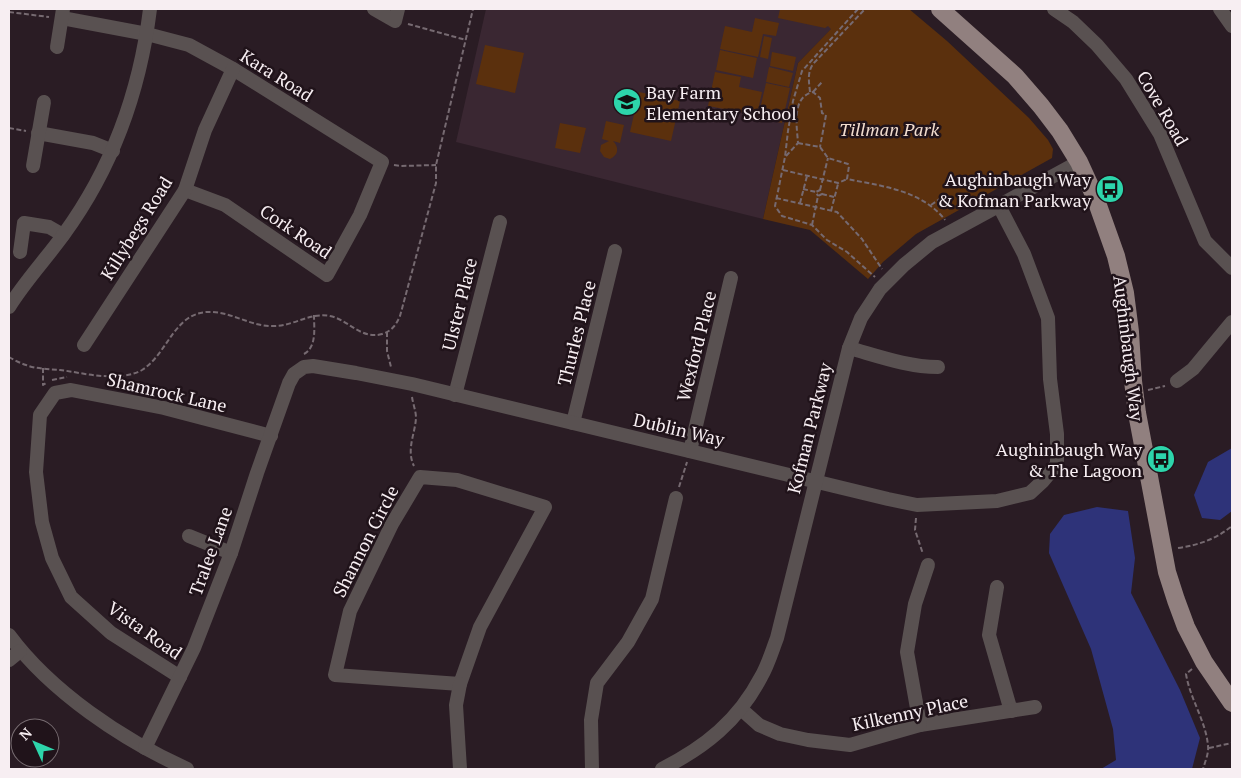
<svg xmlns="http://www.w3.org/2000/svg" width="1241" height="778" font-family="'PT Serif',serif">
<rect width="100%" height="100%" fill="#2a1c24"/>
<!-- built -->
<polygon fill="#3a2732" points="486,9 851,9 798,63 763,219 456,142"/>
<!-- green -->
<g fill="#5b300d">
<polygon points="780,9 909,9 947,41 1029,118 1048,140 1053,149 1052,158 916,234 883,262 868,279 810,230 763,219 798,63 831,29 828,26 825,28 778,18"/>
<polygon points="755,18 779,23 776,36 763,34 758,57 720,49 725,26 752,32"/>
<polygon points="764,36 772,38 768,59 760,57"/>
<polygon points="485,45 524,53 515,93 476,84"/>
<polygon points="720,50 757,58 753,78 716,70"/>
<polygon points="772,52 796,57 793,71 770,66"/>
<polygon points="769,67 793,73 789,87 766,82"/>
<polygon points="715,72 741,77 739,87 762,92 757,115 708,106"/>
<polygon points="766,83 790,88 782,123 758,118"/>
<polygon points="639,92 680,101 671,141 630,132"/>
<path d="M606,121l18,4 -4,18 -7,-2c6,6 6,14 -3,18l-6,-2 -4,-6 1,-6 8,-4 -7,-2z"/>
<polygon points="560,123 586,128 580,153 555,148"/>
</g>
<!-- water -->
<g fill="#2e3379">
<polygon points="1232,448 1232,511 1220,520 1202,518 1194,495 1208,462"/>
<polygon points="1097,507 1128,511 1135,558 1131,593 1180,690 1200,738 1192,769 1101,769 1116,760 1113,729 1091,649 1049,553 1050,534 1064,515"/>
</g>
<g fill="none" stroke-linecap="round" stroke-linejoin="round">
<!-- path -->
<g stroke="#766a71" stroke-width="2" stroke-dasharray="5 2.5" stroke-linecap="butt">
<polyline points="858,9 802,71 793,101 788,131 785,157 775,206 782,216 812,225 827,240 847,252 875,277"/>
<polyline points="9,12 49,17"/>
<polyline points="408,24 466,40"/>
<path d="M810,92c-1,-10 -3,-19 3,-28l52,-55"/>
<polyline points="813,92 822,82"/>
<polyline points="9,128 26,131"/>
<path d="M798,143l22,4 8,11 20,6 1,2 -2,13c34,7 75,11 98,41"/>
<path d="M786,156l12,-13c-1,-16 -7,-46 15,-51l7,6 2,15 4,2 -6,32"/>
<polyline points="394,165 401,166 436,165"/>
<polyline points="783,170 838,183 847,179"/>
<polyline points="803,189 816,192"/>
<polyline points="820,190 828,158"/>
<polyline points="822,194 834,197"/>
<polyline points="776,198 837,212 862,239 882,269"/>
<polyline points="800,203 807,176"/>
<polyline points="931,205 944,196"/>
<polyline points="831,211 838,184"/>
<polyline points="812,225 818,196 822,194 820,190 816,192 818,196"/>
<polyline points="387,332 387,351 391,367"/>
<path d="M304,354c13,-7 10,-26 10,-39"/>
<path d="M9,357c5,3 11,6 17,8 10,4 23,4 34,5 17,2 35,7 53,6 10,0 20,-1 29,-6 27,-17 32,-60 70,-58 22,1 40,15 62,14 20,0 36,-14 56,-10 19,4 31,24 52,18 10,-3 14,-9 18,-18l36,-133v-18l37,-156"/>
<polyline points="43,368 43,385 46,383"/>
<polyline points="52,380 67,377"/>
<polyline points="1148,390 1165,386"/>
<path d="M412,397c1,7 4,14 4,21 -1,16 -10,32 -2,48"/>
<polyline points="679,487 687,462"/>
<polyline points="916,518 915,530 923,554"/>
<path d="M1178,548c21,-3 38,-9 54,-22"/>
<path d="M1192,669l-6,5c4,25 20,47 22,72 1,7 -3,16 -5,23"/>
<polyline points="1209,748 1232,743"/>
</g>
<!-- minor -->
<g stroke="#595151" stroke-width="14">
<polyline points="374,9 395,21 398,9"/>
<polyline points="1054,9 1073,22 1097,45 1126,79 1160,134 1205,241 1232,268"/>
<polyline points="1220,9 1232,26"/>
<polyline points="62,18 147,34 189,45 233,69 382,162 360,215 327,275 225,205 185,190"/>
<polyline points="57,47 63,9"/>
<polyline points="38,133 93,143 113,151"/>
<polyline points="33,166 44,102"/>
<polyline points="20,252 24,223 49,227 63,235"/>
<path d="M9,307c16,-26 37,-48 55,-73 48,-66 76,-144 86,-225"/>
<polyline points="84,345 185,190 205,130 233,69"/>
<path d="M849,348c29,8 59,19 89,19"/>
<polyline points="1177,381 1193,369 1232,322"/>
<polyline points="455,395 500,222"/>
<polyline points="573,423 615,251"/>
<polyline points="690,451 731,278"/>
<polygon points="420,477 457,480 545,507 480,627 460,684 335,675 350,611 392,524"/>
<polyline points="189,536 231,553"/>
<polyline points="997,587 989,635 1011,711"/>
<path d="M9,635c42,57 114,105 178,134"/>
<polyline points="9,660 20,651"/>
<polyline points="180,677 111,633 71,597 52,558 42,522 36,472 40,415 55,393 71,390 123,400 164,408 271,436"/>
<polyline points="741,709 759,725 780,734 808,740 850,745 920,725 1035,707"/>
<polyline points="920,725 907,652 915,604 928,565"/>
<polyline points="145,748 194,648 231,553 257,473 289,383 294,374 304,367 313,366 356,373 412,384 888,499 917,505 997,501 1030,493 1043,481 1057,464 1057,434 1050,379 1048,318 1024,254 999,206"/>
<polyline points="460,769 456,705 460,684"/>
<polyline points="592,769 591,720 597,683 628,642 652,599 676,498"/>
<path d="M662,769c43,-22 76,-48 99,-92 7,-12 11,-26 16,-39l72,-290 12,-30 19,-29 24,-24 28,-23 147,-80"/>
</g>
<!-- major -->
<polyline stroke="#91807f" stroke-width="18" points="940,9 1015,76 1041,106 1060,131 1079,162 1095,197 1116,256 1125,293 1130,332 1133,381 1137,413 1167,572 1176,600 1186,627 1204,662 1232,703"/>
</g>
<!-- icons -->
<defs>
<symbol id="school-disc" viewBox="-11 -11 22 22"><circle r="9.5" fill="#2dd5ab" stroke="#20131a"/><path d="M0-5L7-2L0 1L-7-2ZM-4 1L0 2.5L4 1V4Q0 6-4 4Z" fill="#111"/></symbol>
<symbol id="bus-disc" viewBox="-11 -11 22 22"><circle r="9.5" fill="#2dd5ab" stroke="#20131a"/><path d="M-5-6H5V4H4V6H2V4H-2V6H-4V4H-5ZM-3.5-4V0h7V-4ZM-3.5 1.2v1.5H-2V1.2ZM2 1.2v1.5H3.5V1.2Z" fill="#111"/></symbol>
</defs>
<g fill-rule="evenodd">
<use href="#school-disc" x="611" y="86" width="32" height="32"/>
<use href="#bus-disc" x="1094" y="173" width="32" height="32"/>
<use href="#bus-disc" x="1145" y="443" width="32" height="32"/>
</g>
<g text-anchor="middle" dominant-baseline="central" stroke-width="5" stroke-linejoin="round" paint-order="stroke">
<!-- street labels -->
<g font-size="18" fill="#f7eef2" stroke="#20131a">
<text transform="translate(277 75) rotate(32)">Kara Road</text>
<text transform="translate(1163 108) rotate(60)">Cove Road</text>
<text transform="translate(136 228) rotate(-58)">Killybegs Road</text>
<text transform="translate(296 231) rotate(34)">Cork Road</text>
<text transform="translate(459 304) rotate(-76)">Ulster Place</text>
<text transform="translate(576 333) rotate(-76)">Thurles Place</text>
<text transform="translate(696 346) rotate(-76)">Wexford Place</text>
<text transform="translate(1129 348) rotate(83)">Aughinbaugh Way</text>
<text transform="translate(167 392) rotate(13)">Shamrock Lane</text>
<text transform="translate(809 428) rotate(-76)">Kofman Parkway</text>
<text transform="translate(679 429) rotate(13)">Dublin Way</text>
<text transform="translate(365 541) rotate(-63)">Shannon Circle</text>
<text transform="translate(210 551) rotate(-70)">Tralee Lane</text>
<text transform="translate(145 630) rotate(35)">Vista Road</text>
<text transform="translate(910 712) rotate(-12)">Kilkenny Place</text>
</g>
<!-- poi labels -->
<g font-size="18" fill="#f7eef2" stroke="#20131a" text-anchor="end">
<text x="646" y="92" text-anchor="start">Bay Farm<tspan x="646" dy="21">Elementary School</tspan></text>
<text x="1091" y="179">Aughinbaugh Way<tspan x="1091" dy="21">&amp; Kofman Parkway</tspan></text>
<text x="1142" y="449">Aughinbaugh Way<tspan x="1142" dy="21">&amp; The Lagoon</tspan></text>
</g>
<!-- park labels -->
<g font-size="18" font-style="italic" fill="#f2ddcf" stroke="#20131a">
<text x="889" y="129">Tillman Park</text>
</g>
</g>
<!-- border -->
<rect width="1241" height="778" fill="none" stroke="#f7eef2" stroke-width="20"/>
<!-- north arrow -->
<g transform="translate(35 743) rotate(314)"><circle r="24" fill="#20131a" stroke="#766b70"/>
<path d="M0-4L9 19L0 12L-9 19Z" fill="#2dd5ab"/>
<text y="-8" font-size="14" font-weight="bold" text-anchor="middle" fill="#f7eef2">N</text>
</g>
</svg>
